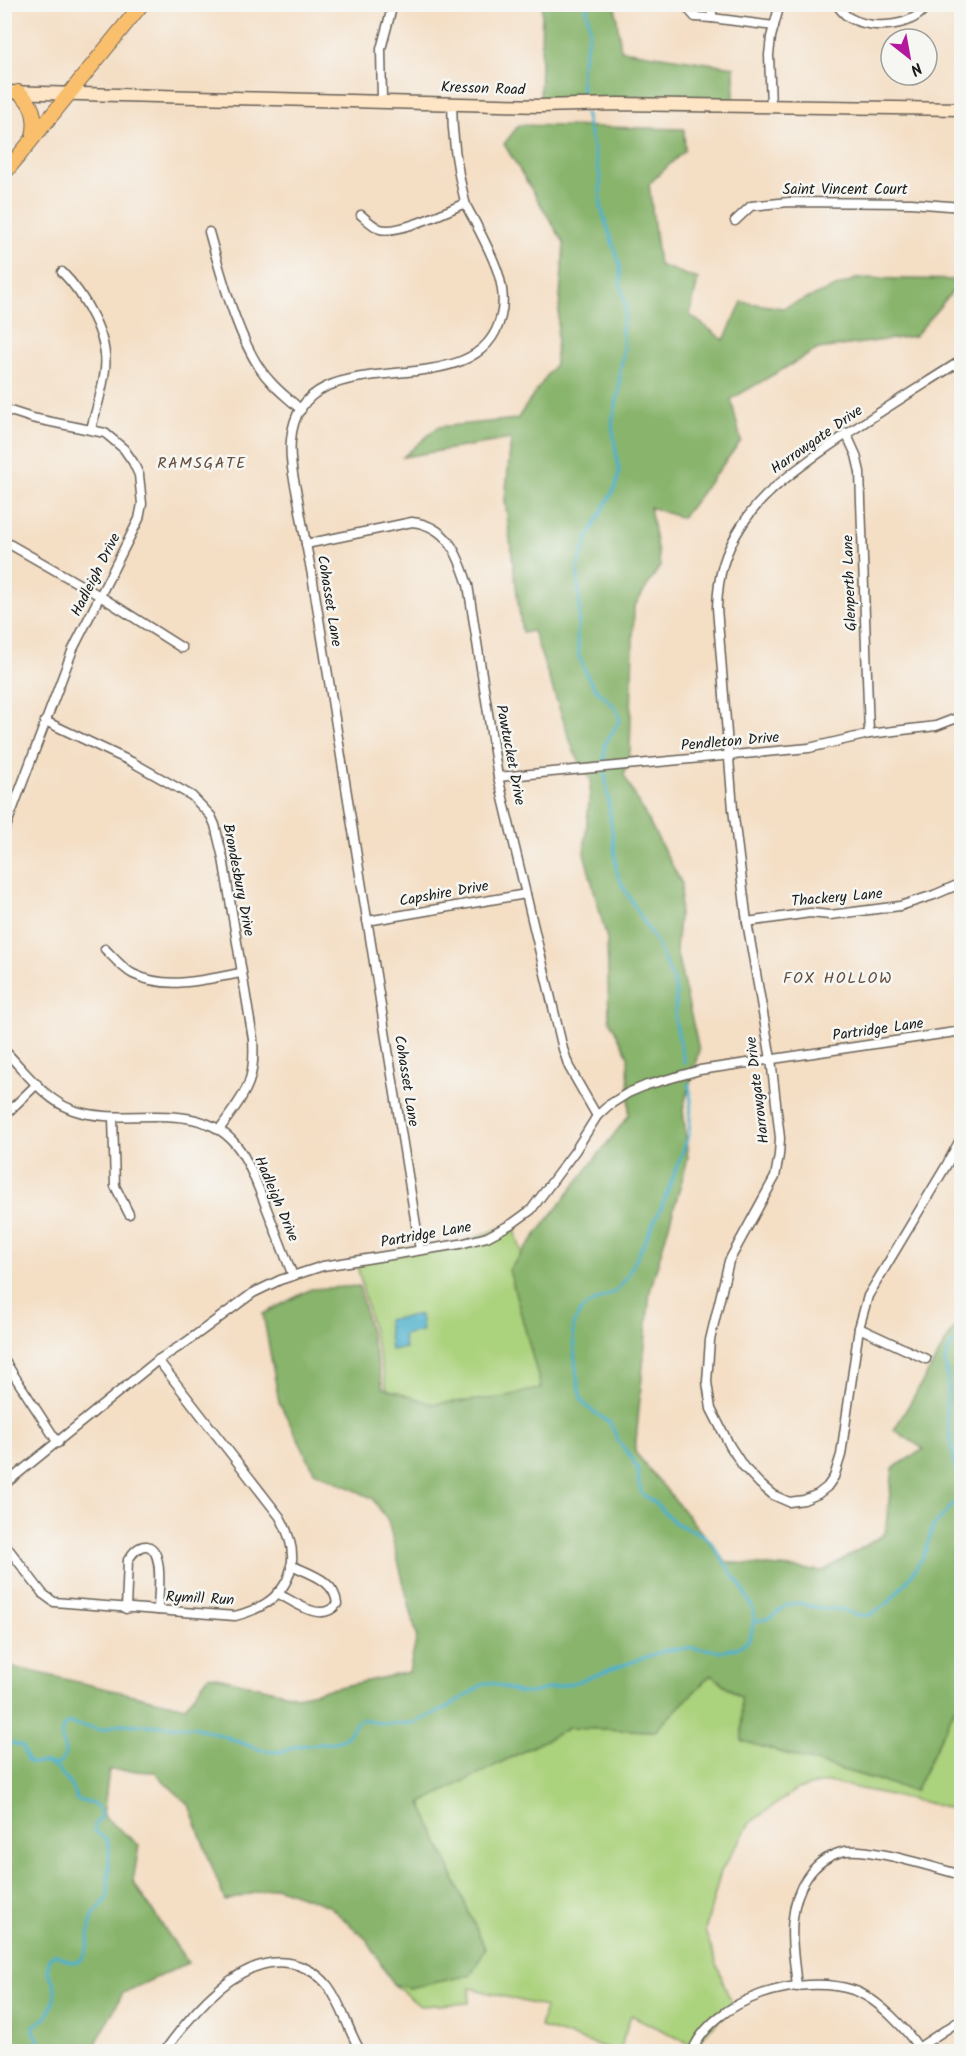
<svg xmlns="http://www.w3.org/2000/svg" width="966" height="2056" font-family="Kalam,sans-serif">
<rect width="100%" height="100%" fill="#f6f6f2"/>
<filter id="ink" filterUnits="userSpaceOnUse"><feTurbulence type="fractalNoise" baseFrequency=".0167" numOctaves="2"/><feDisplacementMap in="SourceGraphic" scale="12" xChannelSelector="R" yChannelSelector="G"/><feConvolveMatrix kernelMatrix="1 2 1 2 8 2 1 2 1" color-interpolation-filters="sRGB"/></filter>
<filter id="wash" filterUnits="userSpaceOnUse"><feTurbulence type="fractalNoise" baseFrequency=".008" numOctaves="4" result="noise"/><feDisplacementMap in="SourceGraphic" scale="24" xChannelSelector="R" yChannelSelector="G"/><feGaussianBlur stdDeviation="1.35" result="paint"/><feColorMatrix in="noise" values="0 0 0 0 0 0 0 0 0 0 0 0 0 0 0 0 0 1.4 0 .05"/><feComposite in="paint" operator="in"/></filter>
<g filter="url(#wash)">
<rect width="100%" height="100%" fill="#f4dec4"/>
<!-- green -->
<g fill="#abd27d" stroke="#64774c" stroke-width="1.5">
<polygon points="513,1223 562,1392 392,1410 356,1261 460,1244"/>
<polygon points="710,1675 741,1697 915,1791 961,1696 961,1810 828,1782 797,1789 750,1823 721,1871 705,1931 732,2006 694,2046 631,2015 619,2051 616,2051 540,2027 545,2007 470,1988 469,2003 420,2006 393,1984 409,1988 485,1949 421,1803 569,1728 655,1731"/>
</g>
<!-- forest -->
<g fill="#88b46c" stroke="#526844" stroke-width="1.5">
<polygon points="542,5 615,5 621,50 734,67 734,107 540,106"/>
<polygon points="519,125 684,129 685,150 649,184 659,265 698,279 690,315 724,340 742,302 783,308 858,278 961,280 961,296 952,292 915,336 818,349 731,399 741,441 682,518 650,507 660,566 634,607 630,751 624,775 682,884 676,950 699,1050 683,1109 688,1159 650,1291 635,1452 726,1562 823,1571 885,1534 893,1468 924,1449 894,1430 956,1325 961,1278 961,1696 915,1791 742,1741 741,1697 711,1675 655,1731 569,1728 421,1803 485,1949 471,1975 409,1988 393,1984 367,1940 329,1906 276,1887 225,1901 189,1805 154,1772 109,1770 103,1816 139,1845 133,1882 188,1963 123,1993 92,2051 5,2051 4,1660 13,1667 185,1707 209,1675 297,1696 409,1672 417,1636 388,1521 372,1498 314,1471 279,1402 263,1314 311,1289 359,1286 383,1388 433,1404 499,1398 541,1388 509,1270 629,1115 628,1056 609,1019 607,939 584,853 591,780 574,752 533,631 522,633 505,500 511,439 403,457 438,427 517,419 555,364 564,243 504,144"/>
</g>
<!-- water -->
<polygon fill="#4eb1cd" stroke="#356674" stroke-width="1.5" points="420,1315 422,1331 403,1335 405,1348 391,1350 387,1320"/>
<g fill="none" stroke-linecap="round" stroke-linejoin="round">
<!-- stream -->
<g stroke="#4eb1cd" stroke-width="3">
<polyline points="582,97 581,70 590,29 586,4"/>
<polyline points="585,113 600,176 601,208 620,265 621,286 626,309 622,329 624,350 620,371 619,391 612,423 619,472 616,486 590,533 577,568 580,609 577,635 579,656 587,676 595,688 616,708 620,720 605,744 604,762"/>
<polyline points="605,772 617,872 622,885 656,942 673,980 676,992 675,1019 684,1062"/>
<polyline points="754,1622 769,1618 787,1605 799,1603 823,1609 841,1609 857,1615 870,1615 888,1603 908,1580 923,1557 933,1527 955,1502 959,1494 959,1479 954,1464 946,1410 948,1383 945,1360 951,1346 962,1338"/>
<path d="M4,1736l8,7 10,3 5,14 4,3c5,1 11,-1 15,0 15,4 27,25 31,37 13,3 20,0 24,16l-6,9 -1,6 12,8 3,8 -1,48c-3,10 -12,14 -16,23 -4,10 0,46 -20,44 -6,-1 -11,-6 -17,-8l-5,3c-6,20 3,16 5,31 1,10 -4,20 -8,29l-13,9 -1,3 6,12 -9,11"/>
<path d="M52,1767l8,-4 5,-7c1,-13 -11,-25 4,-33l32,7 19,-6 74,3 32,10 32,12 16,3 11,-1 11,-5 35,-3 11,-3 6,-4 9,-14 5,-3 23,5 29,-1 33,-15 38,-25h7l28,10h11l45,-11 90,-32 29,-2 27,3 15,-3 10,-6 4,-6 3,-18 -1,-9 -9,-18 -34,-50 -7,-6 -28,-12 -21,-21 -12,-8 -3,-9 -1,-15 -6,-12 -13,-16 -9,-19 -23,-16 -6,-9 -5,-26 -3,-36v-11l7,-13 6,-6 30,-15 11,-14 35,-71 27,-71 2,-34 -2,-17"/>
</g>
</g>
</g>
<g filter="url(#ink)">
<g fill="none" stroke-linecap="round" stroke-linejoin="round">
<defs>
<g id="street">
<polyline points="687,4 688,9 695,17 712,18 712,4"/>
<path d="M836,4c4,5 8,11 14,14 22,12 64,10 78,-14"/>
<polyline points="712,18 774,26"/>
<polyline points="382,101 381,49 393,4"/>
<polyline points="771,106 769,55 771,37 780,4"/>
<path d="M361,215c6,5 12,11 19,14 17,6 68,-18 85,-26"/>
<polyline points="735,221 751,206 789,202 911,203 962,207"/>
<path d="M209,232c12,42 31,118 61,149 9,11 21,19 31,29"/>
<path d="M62,272c22,22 47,65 43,97 -2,21 -9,41 -14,60"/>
<path d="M962,360c-50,32 -100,62 -147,96 -27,20 -55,40 -73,69 -18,28 -24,50 -25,83l16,201 14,113 24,137 9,79 -1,17 -4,22 -46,84 -19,79 -3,42 4,27 19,37 13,20 17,18 13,11 16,7 15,-2 14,-6 9,-7 7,-10 7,-22 18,-127 9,-32 78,-130 16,-30"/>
<polyline points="4,409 32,418 105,433 124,449 133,462 139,475 142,504 139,519 73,649 4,832"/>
<polyline points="846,433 856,455 860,472 869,734"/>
<polyline points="4,541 100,596 182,648"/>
<path d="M306,544l106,-22c36,4 46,32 56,63l30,192 65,272 6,18 28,49"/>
<path d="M45,721l87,41 60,34 19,20 4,9 8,33 30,181c3,46 -9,55 -34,91"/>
<polyline points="498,777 809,748 869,734 936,726 962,716"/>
<polyline points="367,921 526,894"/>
<polyline points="747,922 810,913 830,915 900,906 934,895 962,883"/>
<path d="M105,949c8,8 18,20 28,25 35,17 73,5 108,-1"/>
<path d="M4,1050c21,21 41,50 69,60 54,19 128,-16 167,40 10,15 16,32 23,49 10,26 20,51 30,77"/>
<polyline points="4,1116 37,1084"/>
<polyline points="113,1117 115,1186 129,1214"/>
<path d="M420,1250l-108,-675c-5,-26 -10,-51 -14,-76 -4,-19 -9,-39 -7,-59 9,-111 187,-25 210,-124 8,-33 -12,-65 -26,-94 -3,-6 -8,-13 -10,-20 -8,-32 -13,-66 -13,-99"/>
<polyline points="859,1328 926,1359"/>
<polyline points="4,1360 58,1443"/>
<polyline points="4,1485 158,1360 185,1343 253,1293 280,1280 323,1266 460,1244 487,1237 513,1223 531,1210 575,1151 597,1116 609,1105 628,1093 647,1085 700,1070 962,1031"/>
<path d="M4,1543l39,51 11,8 181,14c52,-13 72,-51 45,-99l-122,-157"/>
<path d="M277,1593c18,9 44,31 60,11 -2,-24 -27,-30 -46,-39"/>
<path d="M126,1609l2,-49c4,-6 10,-15 19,-14 18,4 11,50 11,64"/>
<path d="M797,1987c-2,-22 -7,-47 -4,-69 3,-29 18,-57 48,-66 24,-7 93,16 121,23"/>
<polyline points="918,2048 962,2019"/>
<path d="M164,2052c29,-41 86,-112 143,-83 8,4 15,9 21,17 15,20 20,45 33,66"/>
<path d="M692,2052c22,-54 108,-79 161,-62 24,8 55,40 68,62"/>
</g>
<polyline id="secondary" points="4,92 540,106 617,104 962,109"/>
<g id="primary">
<path d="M18,92c16,11 19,27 15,45"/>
<polyline points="4,174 142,4"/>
</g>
</defs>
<!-- street casing -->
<use href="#street" stroke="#686057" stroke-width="11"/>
<!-- secondary casing -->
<use href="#secondary" stroke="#686057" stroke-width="15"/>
<!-- primary casing -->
<use href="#primary" stroke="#686057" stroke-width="16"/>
<!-- street -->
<use href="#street" stroke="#fff" stroke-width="8"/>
<!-- secondary -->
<use href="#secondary" stroke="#fde5c5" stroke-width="12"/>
<!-- primary -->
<use href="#primary" stroke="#f9bf6d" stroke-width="14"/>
</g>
</g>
<g text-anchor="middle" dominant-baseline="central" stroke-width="5" stroke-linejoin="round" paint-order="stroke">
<!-- street labels -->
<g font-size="15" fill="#1c1c1c" stroke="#f6f6f2">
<text transform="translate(483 89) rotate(2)">Kresson Road</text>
<text x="845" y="190">Saint Vincent Court</text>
<text transform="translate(817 440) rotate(-35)">Harrowgate Drive</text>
<text transform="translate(96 575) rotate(-63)">Hadleigh Drive</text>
<text transform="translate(850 583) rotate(-92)">Glenperth Lane</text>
<text transform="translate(329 601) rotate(81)">Cohasset Lane</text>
<text transform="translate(730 742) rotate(-5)">Pendleton Drive</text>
<text transform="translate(510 755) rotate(79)">Pawtucket Drive</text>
<text transform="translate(238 880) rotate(79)">Brondesbury Drive</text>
<text transform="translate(444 894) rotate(-10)">Capshire Drive</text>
<text transform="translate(837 898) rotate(-5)">Thackery Lane</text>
<text transform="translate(878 1030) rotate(-8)">Partridge Lane</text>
<text transform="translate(406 1081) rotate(81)">Cohasset Lane</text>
<text transform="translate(758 1090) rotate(-97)">Harrowgate Drive</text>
<text transform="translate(276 1199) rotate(67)">Hadleigh Drive</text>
<text transform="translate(426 1235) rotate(-10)">Partridge Lane</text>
<text transform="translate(200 1599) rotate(3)">Rymill Run</text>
</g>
<!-- neighbourhood labels -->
<g font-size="16" letter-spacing="1.5" fill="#644d3e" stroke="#f6f6f2">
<text x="202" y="463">RAMSGATE</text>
<text x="838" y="978">FOX HOLLOW</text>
</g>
</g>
<!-- margin -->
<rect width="966" height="2056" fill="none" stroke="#f6f6f2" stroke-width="24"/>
<!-- north arrow -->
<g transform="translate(909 57) rotate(149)"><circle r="28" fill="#f6f6f2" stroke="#9f9f9c" stroke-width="1.5"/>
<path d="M0-4.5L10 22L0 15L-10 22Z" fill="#b5179e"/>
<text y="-9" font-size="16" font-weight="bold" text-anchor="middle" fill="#1c1c1c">N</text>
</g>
</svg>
